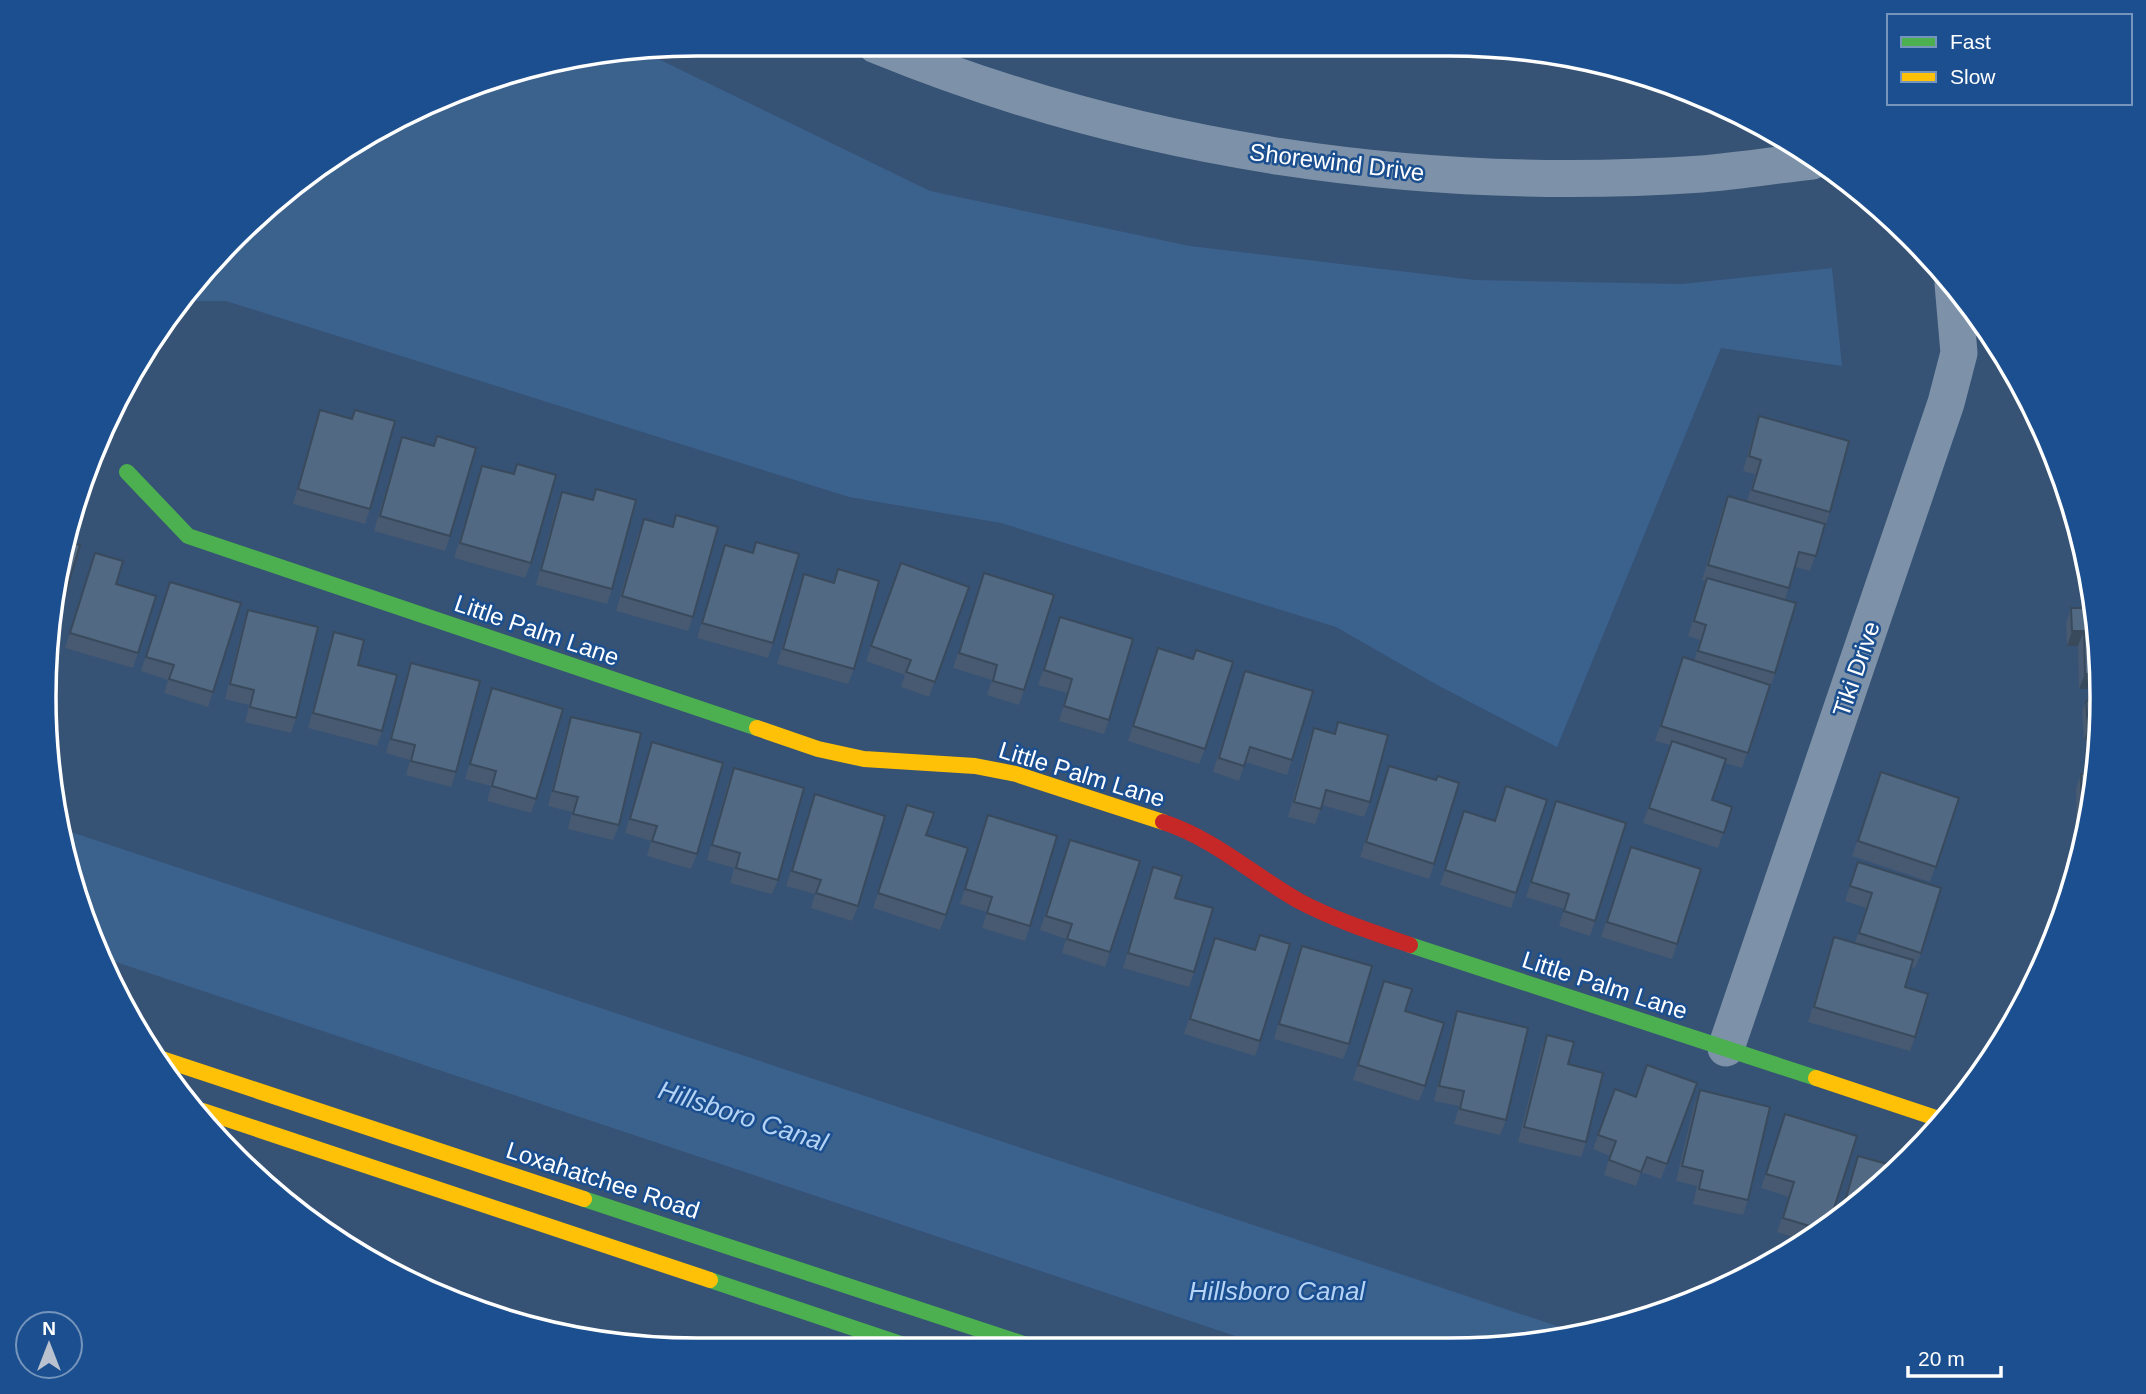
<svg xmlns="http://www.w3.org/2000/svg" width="2146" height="1394" font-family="Helvetica,sans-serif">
<rect width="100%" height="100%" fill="#365274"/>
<!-- water -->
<g fill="#3b618d">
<polygon points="644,52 930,191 1190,246 1475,280 1682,284 1832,268 1842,366 1721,348 1557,747 1439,686 1336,627 1001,523 849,497 226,301 178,301 334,154 487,78"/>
<polygon points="62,829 1536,1319 1582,1334 1491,1349 1271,1348 104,958 66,866"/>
</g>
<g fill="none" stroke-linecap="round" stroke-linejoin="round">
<!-- street -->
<g stroke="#7d92a8" stroke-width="37">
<path d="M876,45c261,107 545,148 826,129 37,-3 74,-9 110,-13"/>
<polyline points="1726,1048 1946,403 1959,353 1953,284"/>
</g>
<!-- fast -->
<g stroke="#4caf50" stroke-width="16">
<polyline points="127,472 188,536 757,728"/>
<polyline points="1410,945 1816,1078"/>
<polyline points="584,1199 1033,1347"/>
<polyline points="710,1280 907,1346"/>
</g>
<!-- slow -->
<g stroke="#ffc107" stroke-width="16">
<polyline points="757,728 818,749 864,759 975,766 1016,774 1163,822"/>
<polyline points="159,1058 584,1199"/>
<polyline points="1816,1078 1945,1121"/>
<polyline points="203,1111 710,1280"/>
</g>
<!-- jam -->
<path stroke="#c62828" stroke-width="16" d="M1163,822c52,17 90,53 136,79 36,19 73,31 111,44"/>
</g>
<!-- wall -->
<g fill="#475a72">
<polygon points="320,410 351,419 355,410 370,509 365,524 293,504 315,425"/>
<polygon points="1759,416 1830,512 1810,571 1795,567 1785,600 1775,673 1770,688 1769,687 1742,768 1725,763 1712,800 1732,807 1718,848 1643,823 1670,745 1655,741 1683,657 1694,661 1700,640 1688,636 1705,581 1702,580 1722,511 1728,496 1747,502 1755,474 1743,471 1754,431"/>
<polygon points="437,436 450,536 445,551 374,531 397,452 402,437 433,446"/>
<polygon points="517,464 531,563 525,578 454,558 482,466 513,474"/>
<polygon points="596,489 612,589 607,604 536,585 556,507 562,492 592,500"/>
<polygon points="676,515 693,617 688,631 616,611 638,534 644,519 672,527"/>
<polygon points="2082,540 2087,568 2082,568"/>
<polygon points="68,542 55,628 49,643 48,642"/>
<polygon points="756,542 773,643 768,658 697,638 720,560 725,545 752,553"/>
<polygon points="95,553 116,584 138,653 133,668 65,648"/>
<polygon points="901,563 969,587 929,697 901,687 905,675 866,661"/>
<polygon points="838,569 854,669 848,684 777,664 799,589 804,574 833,582"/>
<polygon points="984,573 1024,690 1019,705 987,695 992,680 953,668"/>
<polygon points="170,582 213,692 208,707 164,693 168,680 141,671"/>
<polygon points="2071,608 2101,654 2100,689 2079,689 2078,646 2067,646 2066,623"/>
<polygon points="248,610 296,718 291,733 245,722 249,705 225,699 243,625"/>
<polygon points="1060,617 1109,720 1104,734 1059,721 1067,693 1038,685"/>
<polygon points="334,632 358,665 382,731 377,746 308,728 329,647"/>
<polygon points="1158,648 1205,749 1199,764 1128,741"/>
<polygon points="411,663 456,772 451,787 406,775 410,760 386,753 406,678"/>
<polygon points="1245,671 1292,760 1287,775 1245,762 1239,781 1213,772"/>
<polygon points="492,688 536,799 531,813 487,801 491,786 465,779"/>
<polygon points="2099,700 2097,782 2079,860 2077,860 2076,789 2081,774 2094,774 2092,739 2084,740 2082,711 2086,701"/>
<polygon points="571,717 619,825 613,840 568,829 572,812 548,806 566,731"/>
<polygon points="1338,722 1370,802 1364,817 1322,805 1315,824 1288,817 1308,743 1314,728 1334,734"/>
<polygon points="652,742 697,854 691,869 647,856 651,841 625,833 647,757"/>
<polygon points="1389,766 1434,864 1429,879 1360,857"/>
<polygon points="734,768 778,880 772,894 730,883 734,868 707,860 728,783"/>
<polygon points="1881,772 1959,798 1930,882 1852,856"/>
<polygon points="1506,786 1516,893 1511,908 1440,885 1464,811 1494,821"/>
<polygon points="815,794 858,906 852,921 811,908 815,894 786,886"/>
<polygon points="1556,801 1595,921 1590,936 1559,926 1564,909 1526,897"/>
<polygon points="988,815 1030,926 1025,941 982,928 987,912 960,904"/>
<polygon points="902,820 926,835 946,915 940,930 873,908"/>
<polygon points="1070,840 1110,952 1105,967 1062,953 1066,939 1040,930"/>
<polygon points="1631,847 1677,944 1672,959 1601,937"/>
<polygon points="1858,862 1921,953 1915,968 1911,967 1905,987 1915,1037 1910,1051 1808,1022 1834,937 1855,943 1866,908 1845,901"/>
<polygon points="1153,867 1175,898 1194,972 1189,987 1123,968 1147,882"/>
<polygon points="1260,935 1260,1041 1255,1056 1184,1034 1215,938 1254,950"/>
<polygon points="1302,946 1349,1044 1343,1059 1274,1039 1296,961"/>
<polygon points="1384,981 1405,1011 1425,1086 1419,1101 1353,1080"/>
<polygon points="1457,1011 1506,1120 1500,1135 1454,1124 1459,1106 1434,1101 1452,1026"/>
<polygon points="1547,1035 1568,1064 1586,1142 1581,1157 1518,1142 1541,1050"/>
<polygon points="1697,1083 1661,1179 1641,1172 1636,1186 1604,1175 1610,1156 1593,1149 1615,1089 1636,1097"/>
<polygon points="1700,1090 1748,1200 1743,1215 1693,1204 1697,1186 1676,1181 1694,1105"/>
<polygon points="1785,1114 1828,1227 1805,1241 1777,1232 1789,1197 1761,1188"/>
<polygon points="1858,1156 1846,1215 1839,1220 1853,1170"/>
</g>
<!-- shaded-wall -->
<g fill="#394a5c">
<polygon points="2085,560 2087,568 2082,568"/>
<polygon points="2072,631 2084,631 2078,646 2067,646"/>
<polygon points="2085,674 2100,674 2100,689 2079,689"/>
<polygon points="2096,729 2092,739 2084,740 2088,730"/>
</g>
<!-- building -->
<g fill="#526984" stroke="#394a5c" stroke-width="2">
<polygon points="320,410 352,419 355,410 395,421 370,509 298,489"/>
<polygon points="1759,416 1849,441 1830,512 1752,490 1761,460 1749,456"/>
<polygon points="437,436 476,448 450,536 380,516 402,437 434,446"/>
<polygon points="517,464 556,475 531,563 460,543 482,466 514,474"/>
<polygon points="596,489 636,500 612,589 541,570 562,492 593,500"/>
<polygon points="1728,496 1825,524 1816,556 1799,552 1789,588 1708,565"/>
<polygon points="676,515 718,527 693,617 622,596 644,519 673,527"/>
<polygon points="68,542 80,545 55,628 51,627"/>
<polygon points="756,542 799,554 773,643 702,623 725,545 753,553"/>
<polygon points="95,553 123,561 116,584 156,596 138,653 70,633"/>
<polygon points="901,563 969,587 935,682 906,672 911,660 871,646"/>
<polygon points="838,569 879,581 854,669 783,649 804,574 834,583"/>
<polygon points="984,573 1054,595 1024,690 993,681 997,665 959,653"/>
<polygon points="1707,578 1796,603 1775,673 1698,651 1706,625 1694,621"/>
<polygon points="170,582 241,603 213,692 169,679 174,665 146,657"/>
<polygon points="2071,608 2093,608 2101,654 2100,674 2085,674 2084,631 2072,631"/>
<polygon points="248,610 318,627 296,718 250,707 254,690 230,684"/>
<polygon points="1060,617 1133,639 1109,720 1064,706 1072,679 1044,670"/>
<polygon points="334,632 364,640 358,665 397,675 382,731 313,713"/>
<polygon points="1158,648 1193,659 1196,650 1233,662 1205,749 1133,726"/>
<polygon points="1683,657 1770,685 1748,753 1661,726"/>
<polygon points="411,663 480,681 456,772 411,761 415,745 391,739"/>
<polygon points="1245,671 1313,691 1292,760 1250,747 1244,766 1219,758"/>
<polygon points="492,688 563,709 536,799 492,786 496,771 470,764"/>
<polygon points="2099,700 2097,760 2096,729 2088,730 2086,701"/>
<polygon points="571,717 641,733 619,825 573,814 578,797 553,791"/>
<polygon points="1338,722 1388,735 1370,802 1326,790 1321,809 1294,802 1314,728 1335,734"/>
<polygon points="1672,741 1726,759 1712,800 1732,807 1724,833 1649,808"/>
<polygon points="652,742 723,763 697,854 652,841 657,826 630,819"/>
<polygon points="1389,766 1436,780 1438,776 1459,783 1434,864 1366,842"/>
<polygon points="734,768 804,788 778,880 736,868 740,853 712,845"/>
<polygon points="1881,772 1959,798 1936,867 1858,841"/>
<polygon points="2081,774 2097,774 2097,782 2082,844"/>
<polygon points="1506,786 1547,800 1516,893 1445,870 1464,811 1495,821"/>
<polygon points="815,794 885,816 858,906 816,893 821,880 792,871"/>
<polygon points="1556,801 1626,823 1595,921 1564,911 1569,894 1531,882"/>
<polygon points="907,805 934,813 926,835 968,848 946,915 878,893"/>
<polygon points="988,815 1057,836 1030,926 987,913 992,897 965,889"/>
<polygon points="1070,840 1140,861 1110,952 1067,939 1072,924 1046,916"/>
<polygon points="1631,847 1701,869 1677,944 1607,922"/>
<polygon points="1858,862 1941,888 1921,953 1859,933 1872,893 1850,886"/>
<polygon points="1153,867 1182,876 1175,898 1213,908 1194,972 1128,953"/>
<polygon points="1260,935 1290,944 1260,1041 1190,1019 1215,938 1255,950"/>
<polygon points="1834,937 1913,960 1905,987 1928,994 1915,1037 1814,1007"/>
<polygon points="1302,946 1372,966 1349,1044 1279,1024"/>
<polygon points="1384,981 1412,989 1405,1011 1444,1023 1425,1086 1358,1065"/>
<polygon points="1457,1011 1528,1028 1506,1120 1460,1109 1464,1091 1439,1086"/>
<polygon points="1547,1035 1574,1042 1568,1064 1603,1073 1586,1142 1524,1127"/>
<polygon points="1647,1065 1697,1083 1667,1164 1647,1157 1641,1172 1609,1160 1616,1141 1598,1135 1615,1089 1636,1097"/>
<polygon points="1700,1090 1770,1107 1748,1200 1699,1189 1703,1171 1682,1166"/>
<polygon points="1785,1114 1857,1136 1828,1227 1823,1230 1783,1218 1794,1182 1766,1174"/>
<polygon points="1903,1153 1911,1155 1900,1165"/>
<polygon points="1858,1156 1898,1167 1846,1215 1840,1219"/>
</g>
<g text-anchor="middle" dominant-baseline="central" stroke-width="5" stroke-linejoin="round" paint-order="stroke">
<!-- street labels -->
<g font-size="24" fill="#fff" stroke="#1b4f8f">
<text transform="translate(1337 162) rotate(7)">Shorewind Drive</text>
<text transform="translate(537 630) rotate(19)">Little Palm Lane</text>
<text transform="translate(1856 669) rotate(-71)">Tiki Drive</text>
<text transform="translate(1082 774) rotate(17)">Little Palm Lane</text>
<text transform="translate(1605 985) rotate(18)">Little Palm Lane</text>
<text transform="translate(603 1180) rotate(18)">Loxahatchee Road</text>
</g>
<!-- water labels -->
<g font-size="26" font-style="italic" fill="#b5d3f5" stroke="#1b4f8f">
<text transform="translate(743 1116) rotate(18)">Hillsboro Canal</text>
<text x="1277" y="1291">Hillsboro Canal</text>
</g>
</g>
<!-- crop -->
<path d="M0 0H2146V1394H0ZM697 56H1449A641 641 0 0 1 2090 697V697A641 641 0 0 1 1449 1338H697A641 641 0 0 1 56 697V697A641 641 0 0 1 697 56Z" fill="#1b4f8f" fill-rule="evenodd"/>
<path fill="none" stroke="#fff" stroke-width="3.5" d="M697 56H1449A641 641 0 0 1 2090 697V697A641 641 0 0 1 1449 1338H697A641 641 0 0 1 56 697V697A641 641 0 0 1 697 56Z"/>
<!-- legend -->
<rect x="1887" y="14" width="245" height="91" fill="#1b4f8f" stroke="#7695bc" stroke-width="2"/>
<rect x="1901" y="37" width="35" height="10" fill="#4caf50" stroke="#7695bc" stroke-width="2"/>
<text x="1950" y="49" font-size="21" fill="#ffffff">Fast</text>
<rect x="1901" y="72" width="35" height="10" fill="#ffc107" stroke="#7695bc" stroke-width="2"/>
<text x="1950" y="84" font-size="21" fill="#ffffff">Slow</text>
<!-- north arrow -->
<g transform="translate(49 1345)"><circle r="33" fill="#1b4f8f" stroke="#7695bc" stroke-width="2"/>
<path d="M0-5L12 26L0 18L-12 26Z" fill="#b9c2ce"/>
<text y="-10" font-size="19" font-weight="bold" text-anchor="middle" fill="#ffffff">N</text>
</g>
<!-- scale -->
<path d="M1908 1366v10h93v-10" fill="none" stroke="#ffffff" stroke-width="3.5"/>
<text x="1918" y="1366" font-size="21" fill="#ffffff" stroke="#1b4f8f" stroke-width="5" paint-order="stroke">20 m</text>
</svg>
